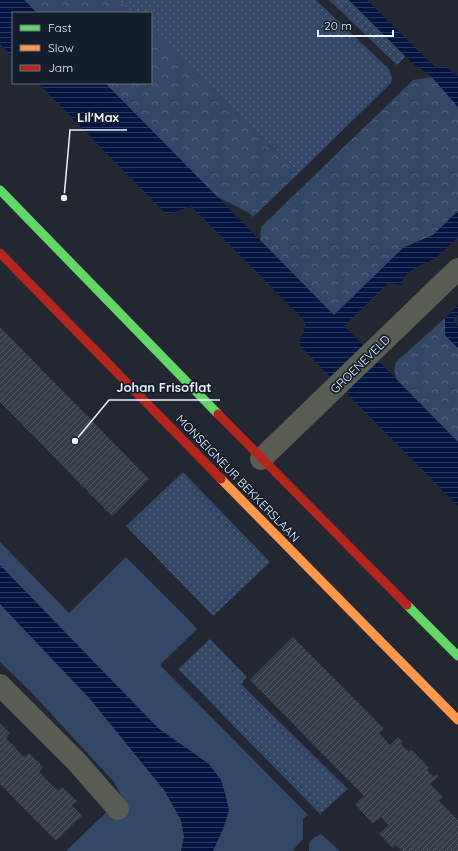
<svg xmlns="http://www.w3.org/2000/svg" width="458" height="851" font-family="Quicksand,sans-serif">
<defs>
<pattern id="grass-dots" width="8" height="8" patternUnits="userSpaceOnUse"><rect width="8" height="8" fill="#334767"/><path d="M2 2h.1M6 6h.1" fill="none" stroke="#51627e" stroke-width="1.8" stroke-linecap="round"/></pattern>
<pattern id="forest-crowns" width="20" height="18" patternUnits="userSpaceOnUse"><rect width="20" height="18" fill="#334767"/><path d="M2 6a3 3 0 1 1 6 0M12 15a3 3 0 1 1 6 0" fill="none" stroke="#51627e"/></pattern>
<pattern id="water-rules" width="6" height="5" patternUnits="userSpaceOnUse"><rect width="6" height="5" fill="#031441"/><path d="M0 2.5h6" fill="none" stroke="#28375d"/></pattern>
<pattern id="building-hatch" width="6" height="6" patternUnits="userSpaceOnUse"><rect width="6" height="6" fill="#363e4c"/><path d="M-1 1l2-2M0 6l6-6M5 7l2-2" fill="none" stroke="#535a67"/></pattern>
</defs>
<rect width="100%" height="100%" fill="#222731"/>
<!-- grass -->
<g fill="url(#grass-dots)">
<polygon points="119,0 316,0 389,69 392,78 391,83 299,173 151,31 151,13 132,13"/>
<polygon points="329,0 349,0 406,56 397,65"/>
<polygon points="183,472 270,562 213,616 126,526"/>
<polygon points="210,639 247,677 241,684 348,789 320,814 178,669"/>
</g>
<!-- forest -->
<g fill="url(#forest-crowns)">
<polygon points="24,0 119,0 132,13 37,13"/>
<polygon points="151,31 299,173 253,217 249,213 216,196 105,83 151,83"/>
<polygon points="432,77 458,107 458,211 433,235 403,248 334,316 260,240 261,227 413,80"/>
<polygon points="445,318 445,335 458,348 458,442 397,381 394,370 396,362"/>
</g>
<!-- park -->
<g fill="#334767">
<polygon points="0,542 69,613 126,557 188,619 197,629 160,665 308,815 303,819 303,839 293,850 295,851 66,851 122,797 114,782 30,691 0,662"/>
<path d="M321,834l19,17h-31c-1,-11 3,-13 12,-17z"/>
</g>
<!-- water -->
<g fill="url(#water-rules)">
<polygon points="0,0 24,0 37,13 13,13 13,57 0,44"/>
<polygon points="349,0 367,0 436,68 445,66 458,76 458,107 432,77 411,62"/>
<path d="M38,83h67l229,232 69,-67 30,-13 25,-24v26c-7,6 -14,14 -21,20 -11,8 -32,11 -35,26l-1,2 -13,-2 -44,43 114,116v64l-156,-158 -3,-6 7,-17 -3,-6 -112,-113 -23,8 -5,-3z"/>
<polygon points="458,305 458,315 453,320 458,326 458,348 445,335 445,318"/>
<polygon points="0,565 158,728 209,764 221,780 226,797 229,810 223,829 213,851 181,851 184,837 181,820 164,790 90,699 0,604"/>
</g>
<!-- building -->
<g fill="url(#building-hatch)">
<polygon points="0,327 149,479 116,513 112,516 0,402"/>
<polygon points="293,637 384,729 379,733 390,745 398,737 403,742 401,744 409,752 411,749 429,768 427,770 434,777 437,775 438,777 430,784 443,797 439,801 458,820 458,851 402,851 396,845 393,848 379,834 388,825 381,817 373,824 355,804 364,796 250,680"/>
<polygon points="0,723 10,733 6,738 24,757 29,753 43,767 39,772 58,791 62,787 77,801 72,805 82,816 56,841 0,784"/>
</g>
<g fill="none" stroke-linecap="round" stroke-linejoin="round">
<!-- street -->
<g stroke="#575d52" stroke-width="22">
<polyline points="261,459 458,269"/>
<polyline points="0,685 76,761 118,809"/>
</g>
<!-- fast -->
<g stroke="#63d668" stroke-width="9">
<polyline points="0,190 218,414"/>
<polyline points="407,605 458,656"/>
</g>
<!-- slow -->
<polyline stroke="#ff974d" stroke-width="9" points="221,479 458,720"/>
<!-- jam -->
<g stroke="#b3261e" stroke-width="9">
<polyline points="0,253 221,479"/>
<polyline points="218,414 407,605"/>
</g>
</g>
<g text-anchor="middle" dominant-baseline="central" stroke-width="3.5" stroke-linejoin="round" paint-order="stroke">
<!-- street labels -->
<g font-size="12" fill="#ebf2fd" stroke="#131d2c">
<text transform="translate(360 364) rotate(-44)">GROENEVELD</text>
<text transform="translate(238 478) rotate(46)">MONSEIGNEUR BEKKERSLAAN</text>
</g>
</g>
<!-- callouts -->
<path fill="none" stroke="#ebf2fd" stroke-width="1.5" d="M64 198L70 130H127M75 441L109 400H220"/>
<g fill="#ebf2fd" stroke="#131d2c" stroke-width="1.5">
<circle cx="64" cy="198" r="4"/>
<circle cx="75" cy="441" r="4"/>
</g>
<g font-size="13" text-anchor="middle" font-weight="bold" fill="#ebf2fd" stroke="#131d2c" stroke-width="3.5" stroke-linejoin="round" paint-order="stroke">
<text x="98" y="122">Lil'Max</text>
<text x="164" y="392">Johan Frisoflat</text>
</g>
<!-- legend -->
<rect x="12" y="12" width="140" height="72" fill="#131d2c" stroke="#697280"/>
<rect x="20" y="25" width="20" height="6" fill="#63d668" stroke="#697280"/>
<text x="48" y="32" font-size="12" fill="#ebf2fd">Fast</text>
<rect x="20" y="45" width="20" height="6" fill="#ff974d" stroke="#697280"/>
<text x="48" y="52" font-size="12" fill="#ebf2fd">Slow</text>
<rect x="20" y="65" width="20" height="6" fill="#b3261e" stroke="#697280"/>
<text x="48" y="72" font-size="12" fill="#ebf2fd">Jam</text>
<!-- scale -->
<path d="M318 30v6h75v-6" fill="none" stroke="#ebf2fd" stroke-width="2"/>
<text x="324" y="30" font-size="12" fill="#ebf2fd" stroke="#131d2c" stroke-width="3" paint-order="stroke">20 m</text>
</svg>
